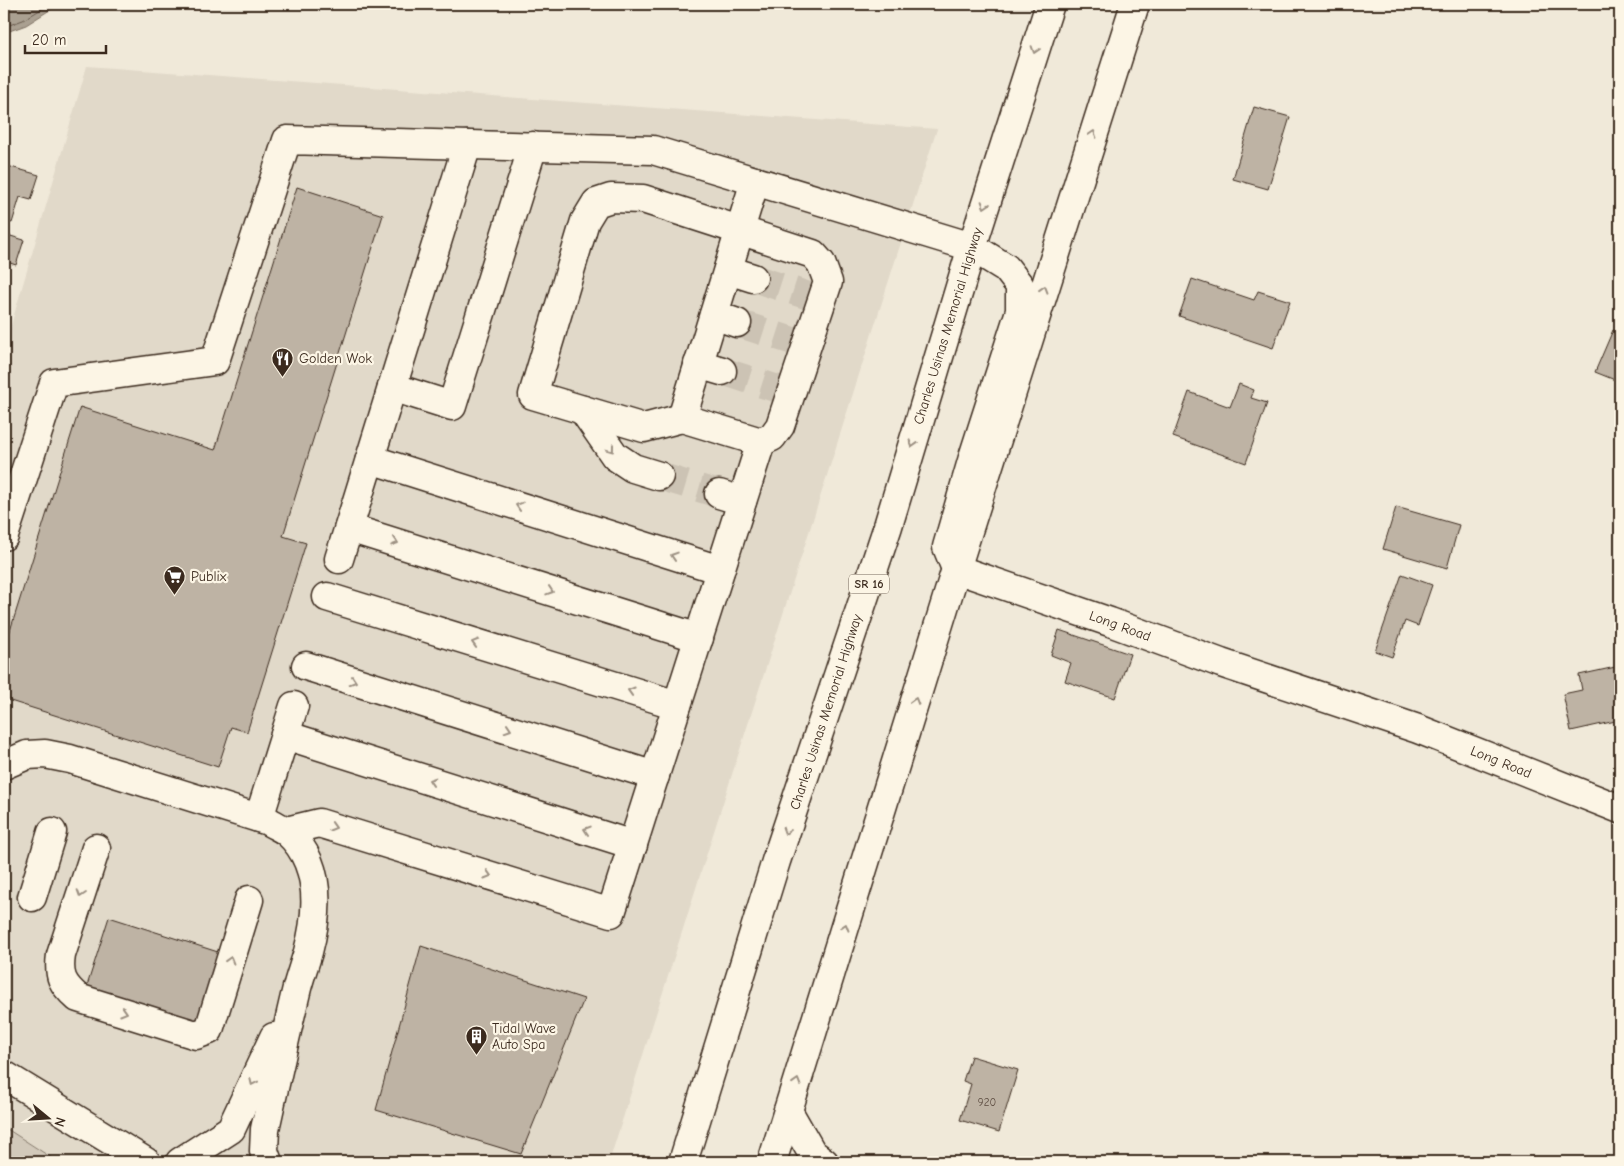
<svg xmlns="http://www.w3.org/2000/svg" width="1624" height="1166" font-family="'Comic Neue',sans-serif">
<rect width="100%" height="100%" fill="#f0e9d9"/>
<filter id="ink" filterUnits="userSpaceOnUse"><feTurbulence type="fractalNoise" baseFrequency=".02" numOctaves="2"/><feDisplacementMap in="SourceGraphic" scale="10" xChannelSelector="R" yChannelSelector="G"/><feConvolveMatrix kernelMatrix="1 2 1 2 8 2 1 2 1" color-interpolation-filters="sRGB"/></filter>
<g filter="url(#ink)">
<!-- built -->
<g fill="#e1d9c9">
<polygon points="87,66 937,129 609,1162 173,1162 4,1060 4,349"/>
<polygon points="4,1091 120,1162 58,1162 4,1127"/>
</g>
<!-- green -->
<polygon fill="#d2c9ba" stroke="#867a6c" points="4,1127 58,1162 4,1162"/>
<!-- water -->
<polygon fill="#aaa091" stroke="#7e7163" points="4,4 56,4 53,8 26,25 4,33"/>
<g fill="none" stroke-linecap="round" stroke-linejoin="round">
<!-- shore -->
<polyline stroke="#67594c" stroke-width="1" points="4,27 23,20 50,4"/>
</g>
<!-- building -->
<g fill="#beb3a4" stroke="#3b2a1e">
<polygon points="4,88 7,88 4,121"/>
<polygon points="1254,107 1290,117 1268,189 1233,179"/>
<polygon points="4,165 39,175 31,200 20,197 12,223 4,221"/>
<polygon points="297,187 383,215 283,536 306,543 247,732 231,727 218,767 4,699 4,650 80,407 215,450"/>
<polygon points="4,234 24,240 16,265 4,261"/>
<polygon points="1192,279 1254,300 1258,291 1290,301 1273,348 1179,316"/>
<polygon points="1613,330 1620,333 1620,382 1595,372"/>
<polygon points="1239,384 1254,390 1251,398 1267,403 1246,463 1173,437 1189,392 1230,407"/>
<polygon points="1396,507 1459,525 1447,568 1383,549"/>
<polygon points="1402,574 1432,585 1418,626 1405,621 1392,657 1375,651"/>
<polygon points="1059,630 1130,654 1115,698 1065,681 1071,663 1051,655"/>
<polygon points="1620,666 1620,720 1571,731 1563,694 1582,690 1579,675"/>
<polygon points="109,917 221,953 197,1028 85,992"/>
<polygon points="421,946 584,999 521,1154 376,1110"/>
<polygon points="971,1056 1018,1070 999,1132 960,1120 971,1084 963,1081"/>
</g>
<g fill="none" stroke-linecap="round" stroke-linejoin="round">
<!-- minor-tunnel -->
<g stroke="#ccc3b4" stroke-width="28" stroke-dasharray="28 14" stroke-linecap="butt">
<polyline points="753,278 809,296"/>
<polyline points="737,323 793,341"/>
<polyline points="722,371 778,389"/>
<polyline points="659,476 719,494"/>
</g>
<defs>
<g id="minor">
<polyline points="728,270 753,278"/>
<polyline points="714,315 737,323"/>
<polyline points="698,364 722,371"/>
<polyline points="392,387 452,406 533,146"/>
<polyline points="583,410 615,456 633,468 659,476"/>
<polyline points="682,418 644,428 533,395 585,221 596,203 611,198 643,199 813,254 821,263 828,282 780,426 772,437 761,442"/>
<polyline points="370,459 720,570"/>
<polyline points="719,494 742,501"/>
<polyline points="349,528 699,638"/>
<polyline points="4,536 54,383 215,361 287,140 653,150 972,247 1006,268 1020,286 1020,311 974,454 947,547 956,569 1110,622 1221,663 1418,729 1620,809"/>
<polyline points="339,559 467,145"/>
<polyline points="327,597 677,705"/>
<polyline points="306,666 655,776"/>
<polyline points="285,735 633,845"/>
<path d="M4,765l23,-10 18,-1 25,5 198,62c6,4 14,7 19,11 35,31 32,79 21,120 -4,14 -9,27 -12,40 -11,46 -21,92 -31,137l-1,22 4,11"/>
<polyline points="259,818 294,706"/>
<polyline points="286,831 319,823 611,913 761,442 682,418 755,181"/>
<path d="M96,848l-35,107c-3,21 1,29 17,43l118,37 13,-5 40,-130"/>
<polyline points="32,897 52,832"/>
<polyline points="788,1111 812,1153 824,1162"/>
<polyline points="180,1162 231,1129 274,1037"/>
</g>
<polyline id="major" points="4,1075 146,1162"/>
<g id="highway">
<polyline points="683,1162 776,861 888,526 972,247 1050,4"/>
<polyline points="772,1162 956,569 1135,4"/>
</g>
</defs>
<!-- minor casing -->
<use href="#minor" stroke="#3b2a1e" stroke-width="31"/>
<!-- major casing -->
<use href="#major" stroke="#3b2a1e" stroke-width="31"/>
<!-- highway casing -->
<use href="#highway" stroke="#3b2a1e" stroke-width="31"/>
<!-- minor -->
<use href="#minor" stroke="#fcf5e5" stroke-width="28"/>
<!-- major -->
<use href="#major" stroke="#fcf5e5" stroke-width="28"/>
<!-- highway -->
<use href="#highway" stroke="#fcf5e5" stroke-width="28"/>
</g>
<!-- one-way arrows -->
<defs><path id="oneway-chevron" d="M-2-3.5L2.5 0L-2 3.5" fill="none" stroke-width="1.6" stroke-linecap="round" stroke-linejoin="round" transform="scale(1.25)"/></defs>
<g stroke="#9c9082">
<use href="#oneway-chevron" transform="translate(1035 50) rotate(108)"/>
<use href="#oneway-chevron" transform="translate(1093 134) rotate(-72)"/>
<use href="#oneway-chevron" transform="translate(985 205) rotate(108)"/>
<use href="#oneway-chevron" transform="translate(1044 289) rotate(-73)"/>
<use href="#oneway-chevron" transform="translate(913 444) rotate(107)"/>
<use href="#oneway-chevron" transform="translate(611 449) rotate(53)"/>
<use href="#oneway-chevron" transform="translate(519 506) rotate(-162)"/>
<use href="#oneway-chevron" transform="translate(395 542) rotate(18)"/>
<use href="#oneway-chevron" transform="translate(674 556) rotate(-162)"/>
<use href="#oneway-chevron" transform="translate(550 591) rotate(18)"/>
<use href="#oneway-chevron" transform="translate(475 643) rotate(-163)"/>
<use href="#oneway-chevron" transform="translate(353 681) rotate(18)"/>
<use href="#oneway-chevron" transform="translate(631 691) rotate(-163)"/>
<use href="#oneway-chevron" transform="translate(915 701) rotate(-73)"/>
<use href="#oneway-chevron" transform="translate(508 729) rotate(18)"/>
<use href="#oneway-chevron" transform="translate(432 781) rotate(-162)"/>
<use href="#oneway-chevron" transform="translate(333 827) rotate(17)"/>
<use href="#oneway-chevron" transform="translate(587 830) rotate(-162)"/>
<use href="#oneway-chevron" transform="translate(786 831) rotate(108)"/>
<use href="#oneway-chevron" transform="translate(488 875) rotate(17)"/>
<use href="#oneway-chevron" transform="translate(81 894) rotate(108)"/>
<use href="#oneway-chevron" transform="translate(845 927) rotate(-73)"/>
<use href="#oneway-chevron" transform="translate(230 960) rotate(-73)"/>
<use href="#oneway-chevron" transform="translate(124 1012) rotate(17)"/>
<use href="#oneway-chevron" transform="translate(253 1082) rotate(115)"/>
<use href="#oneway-chevron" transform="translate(797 1082) rotate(-73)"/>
</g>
</g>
<!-- icons -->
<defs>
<symbol id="restaurant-pin" viewBox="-11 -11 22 30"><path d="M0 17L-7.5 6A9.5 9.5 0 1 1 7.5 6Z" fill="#3b2a1e" stroke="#fcf5e5"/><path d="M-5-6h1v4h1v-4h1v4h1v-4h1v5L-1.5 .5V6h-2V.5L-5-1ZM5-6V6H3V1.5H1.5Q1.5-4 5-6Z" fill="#fff"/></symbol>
<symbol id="supermarket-pin" viewBox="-11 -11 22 30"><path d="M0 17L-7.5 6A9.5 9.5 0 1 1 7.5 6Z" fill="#3b2a1e" stroke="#fcf5e5"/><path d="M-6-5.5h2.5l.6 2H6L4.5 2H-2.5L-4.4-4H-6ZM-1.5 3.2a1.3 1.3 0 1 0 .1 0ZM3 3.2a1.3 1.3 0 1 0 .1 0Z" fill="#fff"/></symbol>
<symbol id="building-pin" viewBox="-11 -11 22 30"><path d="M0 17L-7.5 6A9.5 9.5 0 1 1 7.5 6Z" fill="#3b2a1e" stroke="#fcf5e5"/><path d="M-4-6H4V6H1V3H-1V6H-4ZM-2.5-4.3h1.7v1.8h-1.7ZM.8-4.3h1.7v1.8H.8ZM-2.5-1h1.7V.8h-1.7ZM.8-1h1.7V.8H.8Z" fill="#fff"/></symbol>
</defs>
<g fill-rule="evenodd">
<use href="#restaurant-pin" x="270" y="346" width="25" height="34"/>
<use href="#supermarket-pin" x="162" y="564" width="25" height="34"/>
<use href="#building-pin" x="464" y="1024" width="25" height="34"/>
</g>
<g text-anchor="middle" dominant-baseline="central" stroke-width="4.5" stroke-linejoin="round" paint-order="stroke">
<!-- number labels -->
<g font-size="11" fill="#5c4c40">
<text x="987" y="1102">920</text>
</g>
<!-- shield labels -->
<rect fill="#fcf5e5" stroke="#75675a" stroke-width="1" x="849" y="574.5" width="40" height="19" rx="4"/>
<g font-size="12" font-weight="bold" fill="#3b2a1e">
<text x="869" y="584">SR 16</text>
</g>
<!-- street labels -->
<g font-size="14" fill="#3b2a1e" stroke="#fcf5e5">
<text transform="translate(948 326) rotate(-73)">Charles Usinas Memorial Highway</text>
<text transform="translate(1120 626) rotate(20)">Long Road</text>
<text transform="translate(826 712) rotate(-72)">Charles Usinas Memorial Highway</text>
<text transform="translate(1501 762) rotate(22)">Long Road</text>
</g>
<!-- poi labels -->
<g font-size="14" fill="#3b2a1e" stroke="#fcf5e5" text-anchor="start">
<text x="299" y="358">Golden Wok</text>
<text x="191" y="576">Publix</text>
<text x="492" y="1028">Tidal Wave<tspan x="492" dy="16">Auto Spa</tspan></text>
</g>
</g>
<!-- margin -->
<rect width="1624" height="1166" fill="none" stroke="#fcf5e5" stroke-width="20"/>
<rect x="10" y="10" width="1604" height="1146" fill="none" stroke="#3b2a1e" stroke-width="2" filter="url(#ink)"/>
<!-- north arrow -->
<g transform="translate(48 1118) rotate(108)" stroke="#fcf5e5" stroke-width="4" paint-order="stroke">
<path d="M0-4L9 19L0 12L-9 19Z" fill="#3b2a1e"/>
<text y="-8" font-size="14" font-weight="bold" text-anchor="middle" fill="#3b2a1e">N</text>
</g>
<!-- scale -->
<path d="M25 45v8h81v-8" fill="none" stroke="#3b2a1e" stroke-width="2.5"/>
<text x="32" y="45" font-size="15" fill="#3b2a1e" stroke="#fcf5e5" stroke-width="4" paint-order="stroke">20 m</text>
</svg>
